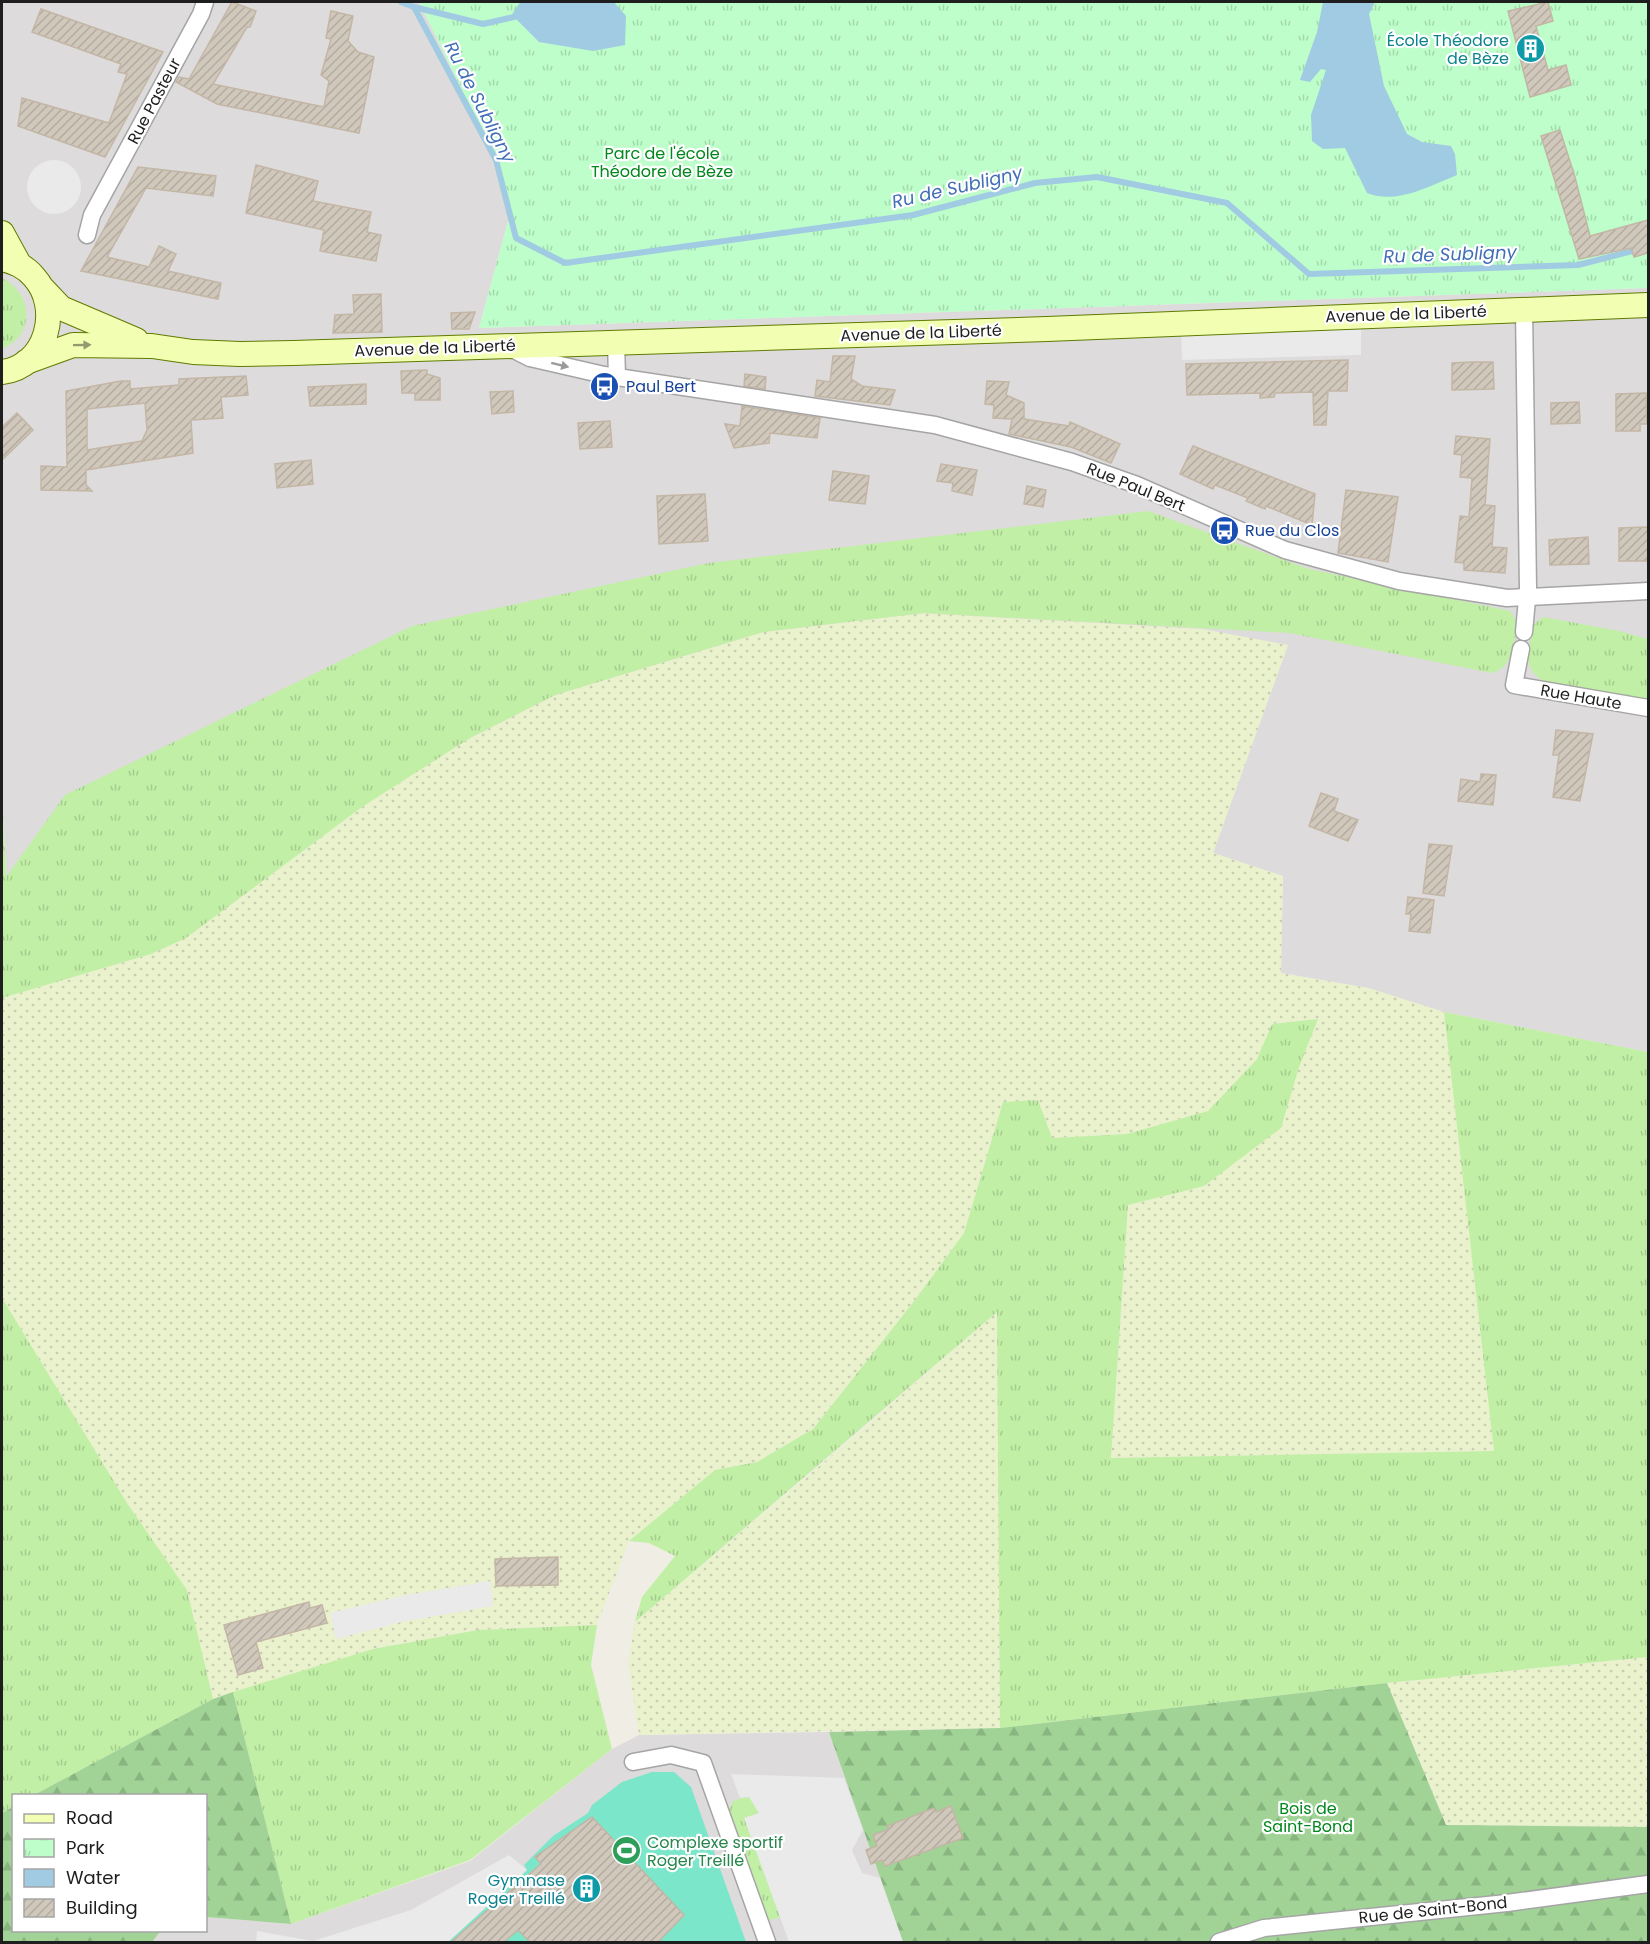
<svg xmlns="http://www.w3.org/2000/svg" width="1650" height="1944" font-family="Poppins,sans-serif">
<defs>
<pattern id="farmland-dots" width="8" height="8" patternUnits="userSpaceOnUse" patternTransform="scale(1.5)"><rect width="8" height="8" fill="#eaf1cd"/><path d="M2 2h.1M6 6h.1" fill="none" stroke="#c8ceb0" stroke-width="1.8" stroke-linecap="round"/></pattern>
<pattern id="grass-tufts" width="24" height="20" patternUnits="userSpaceOnUse" patternTransform="scale(1.5)"><rect width="24" height="20" fill="#c1efa5"/><path d="M3 7l-1-3M5 7V3M7 7l1-3M15 17l-1-3M17 17v-4M19 17l1-3" fill="none" stroke="#a5cc8e"/></pattern>
<pattern id="forest-firs" width="22" height="20" patternUnits="userSpaceOnUse" patternTransform="scale(1.5)"><rect width="22" height="20" fill="#a0d395"/><path d="M5 1l3.5 6h-7zM16 11l3.5 6h-7z" fill="#89b580"/></pattern>
<pattern id="park-tufts" width="24" height="20" patternUnits="userSpaceOnUse" patternTransform="scale(1.5)"><rect width="24" height="20" fill="#bdfeca"/><path d="M3 7l-1-3M5 7V3M7 7l1-3M15 17l-1-3M17 17v-4M19 17l1-3" fill="none" stroke="#a2d9ad"/></pattern>
<pattern id="building-hatch" width="6" height="6" patternUnits="userSpaceOnUse" patternTransform="scale(1.5)"><rect width="6" height="6" fill="#d1c8bc"/><path d="M-1 1l2-2M0 6l6-6M5 7l2-2" fill="none" stroke="#b3aba1"/></pattern>
</defs>
<rect width="100%" height="100%" fill="#f0eee4"/>
<!-- residential -->
<g fill="#dddbdb">
<polygon points="2,2 419,2 496,160 510,214 479,328 1648,288 1648,1052 1444,1012 1368,988 1281,973 1283,876 1213,853 1288,645 65,796 6,878 2,786"/>
<polygon points="829,1732 904,1942 152,1942 159,1933 165,1931 206,1930 206,1917 291,1924 470,1861 612,1749 639,1735"/>
</g>
<!-- farmland -->
<g fill="url(#farmland-dots)">
<polygon points="924,613 1203,629 1288,645 1213,853 1283,876 1281,973 1368,988 1444,1012 1495,1451 1111,1458 1128,1205 1204,1186 1299,1067 1317,1019 1272,1024 1257,1059 1208,1111 1127,1134 1052,1138 1003,1102 964,1233 915,1300 813,1429 757,1462 715,1470 629,1541 597,1625 478,1630 373,1649 213,1699 187,1590 127,1503 2,1298 2,998 151,954 186,938 362,807 470,738 555,695 763,632"/>
<polygon points="998,1311 1000,1728 639,1735 628,1663 635,1622 870,1423"/>
<polygon points="1648,1657 1648,1827 1446,1825 1387,1683"/>
</g>
<!-- grass -->
<g fill="url(#grass-tufts)">
<path d="M2,278c31,15 34,57 0,71z"/>
<path d="M1148,511l161,58 201,42 8,13c-4,18 -5,44 -26,49l-202,-40 -366,-20 -161,19 -208,63 -85,43 -108,69 -176,131 -35,16 -149,44v-212l4,91 59,-82 347,-169 297,-63z"/>
<path d="M1543,617l76,14 29,8v61l-101,-17c-28,-15 -18,-31 -13,-59z"/>
<polygon points="1444,1012 1648,1052 1648,1657 1387,1683 1000,1728 997,1312 635,1622 642,1597 675,1556 649,1543 629,1541 715,1470 757,1462 813,1429 915,1300 964,1233 1003,1102 1038,1100 1052,1138 1127,1134 1208,1111 1257,1059 1272,1024 1318,1019 1299,1067 1281,1128 1204,1186 1128,1205 1111,1458 1494,1451"/>
<polygon points="2,1298 127,1503 187,1590 213,1699 34,1795 14,1796 13,1807 2,1813"/>
<polygon points="597,1625 591,1665 612,1749 470,1860 291,1924 233,1692 373,1649 478,1630"/>
<polygon points="749,1796 759,1813 745,1819 780,1917 768,1921 729,1810 733,1801"/>
</g>
<!-- forest -->
<g fill="url(#forest-firs)">
<polygon points="1387,1683 1446,1825 1648,1827 1648,1942 903,1942 829,1732 1000,1728"/>
<polygon points="233,1692 291,1924 206,1917 206,1796 34,1795 213,1699"/>
<polygon points="13,1807 14,1930 165,1931 159,1933 152,1942 2,1942 2,1813"/>
</g>
<!-- park -->
<polygon fill="url(#park-tufts)" points="419,2 1648,2 1648,288 479,328 510,214 496,160"/>
<!-- pitch -->
<polygon fill="#7be6c9" points="652,1772 674,1772 691,1787 746,1942 448,1942 527,1870 524,1865 553,1836 588,1813 592,1805 622,1782"/>
<!-- parking -->
<g fill="#eaeaea">
<circle cx="54" cy="187" r="27"/>
<polygon points="1361,329 1361,355 1182,360 1181,334"/>
<polygon points="490,1581 493,1606 401,1622 336,1639 330,1613 401,1596"/>
<polygon points="731,1774 844,1778 863,1830 852,1850 862,1873 880,1878 903,1942 789,1942 744,1818 759,1813 749,1797 740,1798"/>
<polygon points="509,1855 527,1870 448,1942 256,1942 257,1931 313,1941 411,1910"/>
</g>
<!-- water -->
<g fill="#a0cbe2">
<polygon points="524,2 614,2 626,16 625,45 593,51 539,42 514,17"/>
<path d="M1323,2h52l-6,12 15,72 23,48 15,8 29,4 4,8 2,21c-28,11 -60,30 -90,18l-22,-45 -22,1 -11,-8 -1,-26 15,-45 -5,-1 -11,13 -10,-2 17,-48z"/>
</g>
<g fill="none" stroke-linecap="round" stroke-linejoin="round">
<!-- stream -->
<g stroke="#a0cbe2" stroke-width="6">
<polyline points="401,2 414,7 496,160 516,238 565,263 913,215 1035,183 1097,177 1227,203 1309,274 1578,265 1648,247"/>
<polyline points="414,7 483,24 514,17 524,2"/>
</g>
</g>
<!-- building -->
<g fill="url(#building-hatch)" stroke="#c3b6a5" stroke-width="1.5" fill-rule="evenodd">
<polygon points="232,2 256,11 250,27 247,27 213,84 324,107 329,81 321,75 331,39 326,38 331,11 353,16 348,41 358,52 374,57 359,133 217,104 176,82 179,77 189,79"/>
<polygon points="1548,2 1553,21 1536,26 1548,70 1566,65 1571,85 1530,97 1508,11"/>
<polygon points="41,9 163,52 105,157 18,126 22,98 109,123 127,74 118,72 121,64 32,32"/>
<polygon points="1560,130 1575,177 1590,236 1648,220 1648,253 1634,257 1631,248 1579,259 1541,136"/>
<polygon points="256,165 318,181 313,201 371,212 367,232 381,235 376,261 320,251 324,230 246,213"/>
<polygon points="138,167 216,176 213,196 146,188 107,257 149,267 159,246 176,254 168,271 221,283 218,299 81,271"/>
<polygon points="381,294 382,332 333,333 335,315 354,314 353,295"/>
<polygon points="475,312 469,329 452,329 451,313"/>
<polygon points="833,356 855,356 851,379 862,386 895,390 890,405 815,396 817,380 830,382"/>
<polygon points="1348,360 1347,391 1328,391 1326,425 1314,425 1313,392 1275,393 1274,397 1260,398 1260,393 1187,395 1186,364"/>
<polygon points="1473,362 1493,362 1494,389 1452,390 1452,363"/>
<polygon points="427,370 427,374 440,378 440,400 415,400 415,393 402,393 401,371"/>
<polygon points="745,374 766,377 765,389 744,386"/>
<path d="M246,376l2,19 -27,2 2,21 -32,2 2,33 -107,17v15l6,6 -51,-1v-24l26,1 -1,-76 55,-10h9v8l49,-4v-6zM145,403l2,27 -5,11 -55,9v-41z"/>
<polygon points="987,381 1009,382 1006,395 1024,403 1024,419 1069,426 1070,422 1120,444 1111,463 1071,447 1009,434 1012,419 993,418 994,405 985,404"/>
<polygon points="366,384 366,404 310,406 308,387"/>
<polygon points="513,391 514,412 492,414 490,392"/>
<polygon points="1646,393 1647,424 1640,424 1640,431 1616,431 1616,394"/>
<polygon points="1579,402 1580,423 1551,424 1551,403"/>
<polygon points="742,406 820,418 817,438 770,433 769,443 734,448 725,424 740,426"/>
<polygon points="17,413 33,430 2,460 2,427"/>
<polygon points="610,421 612,447 580,449 578,423"/>
<polygon points="1456,436 1490,439 1485,505 1495,506 1492,547 1507,548 1505,573 1464,570 1464,563 1455,562 1460,516 1469,517 1472,478 1460,477 1462,455 1454,454"/>
<polygon points="1193,446 1315,494 1312,525 1266,506 1265,509 1246,501 1248,498 1215,485 1213,489 1180,474"/>
<polygon points="311,460 313,484 277,488 275,464"/>
<polygon points="941,464 977,470 972,495 952,491 953,483 937,481"/>
<polygon points="833,471 869,476 865,504 829,500"/>
<polygon points="1027,486 1046,490 1043,507 1024,504"/>
<polygon points="1346,490 1398,497 1388,562 1338,553"/>
<polygon points="705,494 708,541 659,544 657,496"/>
<polygon points="1648,527 1648,561 1619,561 1619,528"/>
<polygon points="1588,537 1589,564 1550,565 1549,540"/>
<polygon points="1556,730 1593,734 1580,801 1553,797 1559,755 1553,755"/>
<polygon points="1481,774 1496,775 1493,805 1458,801 1461,779 1480,782"/>
<polygon points="1321,793 1338,799 1334,811 1358,820 1348,841 1309,826"/>
<polygon points="1429,844 1452,846 1444,896 1423,893"/>
<polygon points="1408,897 1434,900 1430,933 1409,931 1411,914 1406,914"/>
<polygon points="558,1557 558,1585 496,1586 495,1559"/>
<polygon points="309,1602 310,1608 322,1605 327,1623 256,1642 263,1668 238,1675 224,1625"/>
<polygon points="951,1806 963,1838 885,1866 882,1860 871,1864 866,1850 877,1846 873,1835 889,1829 887,1826 934,1808 936,1812"/>
<polygon points="592,1817 684,1915 658,1942 530,1942 518,1930 504,1942 451,1942 541,1864 535,1857"/>
</g>
<g fill="none" stroke-linecap="round" stroke-linejoin="round">
<defs>
<g id="street">
<polyline points="87,235 92,215 201,14 205,2"/>
<polyline points="616,342 617,377"/>
<polyline points="510,348 530,358 604,375 935,425 1072,462 1137,485 1285,550 1399,581 1507,598 1648,591"/>
<polyline points="1524,632 1528,588 1524,309"/>
<polyline points="1521,649 1514,685 1648,708"/>
<polyline points="633,1762 671,1755 703,1763 767,1942"/>
<polyline points="1219,1942 1264,1928 1507,1903 1648,1884"/>
</g>
<g id="secondary">
<polyline points="2,233 19,264"/>
<path d="M2,259c12,3 23,7 32,18 28,31 13,90 -32,95"/>
<polyline points="43,289 61,308 136,340"/>
<polyline points="26,362 73,345 152,346 193,352 240,354 293,353 1047,329 1648,305"/>
</g>
</defs>
<!-- street casing -->
<use href="#street" stroke="#a5a5a5" stroke-width="19"/>
<!-- secondary casing -->
<use href="#secondary" stroke="#5f7b00" stroke-width="26"/>
<!-- street -->
<use href="#street" stroke="#fff" stroke-width="16"/>
<!-- secondary -->
<use href="#secondary" stroke="#f2ffb3" stroke-width="24"/>
</g>
<!-- one-way arrows -->
<defs><path id="oneway-solid" d="M-6-.8H1V-3.2L6.5 0L1 3.2V.8H-6Z" transform="scale(1.5)"/></defs>
<use fill="#939a70" href="#oneway-solid" transform="translate(82 345) rotate(-1)"/>
<use fill="#9a9a9a" href="#oneway-solid" transform="translate(560 365) rotate(14)"/>
<!-- icons -->
<defs>
<symbol id="building-disc" viewBox="-11 -11 22 22"><circle r="9.5" fill="#0f9aa8" stroke="#fff"/><path d="M-4-6H4V6H1V3H-1V6H-4ZM-2.5-4.3h1.7v1.8h-1.7ZM.8-4.3h1.7v1.8H.8ZM-2.5-1h1.7V.8h-1.7ZM.8-1h1.7V.8H.8Z" fill="#fff"/></symbol>
<symbol id="bus-disc" viewBox="-11 -11 22 22"><circle r="9.5" fill="#1a4fb4" stroke="#fff"/><path d="M-5-6H5V4H4V6H2V4H-2V6H-4V4H-5ZM-3.5-4V0h7V-4ZM-3.5 1.2v1.5H-2V1.2ZM2 1.2v1.5H3.5V1.2Z" fill="#fff"/></symbol>
<symbol id="stadium-disc" viewBox="-11 -11 22 22"><circle r="9.5" fill="#2e9e5b" stroke="#fff"/><path d="M0-5a6.5 5 0 1 0 0 10a6.5 5 0 1 0 0-10ZM-3.5-1.8h7v3.6h-7Z" fill="#fff"/></symbol>
</defs>
<g fill-rule="evenodd">
<use href="#building-disc" x="1514" y="32" width="33" height="33"/>
<use href="#bus-disc" x="588" y="370" width="33" height="33"/>
<use href="#bus-disc" x="1208" y="514" width="33" height="33"/>
<use href="#stadium-disc" x="610" y="1834" width="33" height="33"/>
<use href="#building-disc" x="570" y="1872" width="33" height="33"/>
</g>
<g text-anchor="middle" dominant-baseline="central" stroke-width="4.5" stroke-linejoin="round" paint-order="stroke">
<!-- culture labels -->
<g font-size="16" fill="#0d838f" stroke="#fff" text-anchor="end">
<text x="1509" y="40">École Théodore<tspan x="1509" dy="18">de Bèze</tspan></text>
<text x="565" y="1880">Gymnase<tspan x="565" dy="18">Roger Treillé</tspan></text>
</g>
<!-- street labels -->
<g font-size="16" fill="#1e1e1e" stroke="#fff">
<text transform="translate(154 101) rotate(-62)">Rue Pasteur</text>
<text transform="translate(1406 314) rotate(-2)">Avenue de la Liberté</text>
<text transform="translate(921 333) rotate(-2)">Avenue de la Liberté</text>
<text transform="translate(435 348) rotate(-2)">Avenue de la Liberté</text>
<text transform="translate(1136 487) rotate(22)">Rue Paul Bert</text>
<text transform="translate(1581 697) rotate(10)">Rue Haute</text>
<text transform="translate(1433 1910) rotate(-6)">Rue de Saint-Bond</text>
</g>
<!-- park labels -->
<g font-size="16" fill="#02871d" stroke="#fff">
<text x="662" y="153">Parc de l'école<tspan x="662" dy="18">Théodore de Bèze</tspan></text>
<text x="1308" y="1808">Bois de<tspan x="1308" dy="18">Saint-Bond</tspan></text>
</g>
<!-- transit labels -->
<g font-size="16" fill="#164399" stroke="#fff" text-anchor="start">
<text x="626" y="386">Paul Bert</text>
<text x="1245" y="530">Rue du Clos</text>
</g>
<!-- leisure labels -->
<g font-size="16" fill="#27864d" stroke="#fff" text-anchor="start">
<text x="647" y="1842">Complexe sportif<tspan x="647" dy="18">Roger Treillé</tspan></text>
</g>
<!-- water labels -->
<g font-size="18" font-style="italic" fill="#426fb7" stroke="#fff">
<text transform="translate(480 102) rotate(63)">Ru de Subligny</text>
<text transform="translate(957 187) rotate(-13)">Ru de Subligny</text>
<text transform="translate(1450 254) rotate(-2)">Ru de Subligny</text>
</g>
</g>
<!-- border -->
<rect width="1650" height="1944" fill="none" stroke="#1e1e1e" stroke-width="6"/>
<!-- legend -->
<rect x="12" y="1794" width="195" height="138" fill="#ffffff" stroke="#a5a5a5" stroke-width="1.5"/>
<rect x="24" y="1814" width="30" height="9" fill="#f2ffb3" stroke="#a5a5a5" stroke-width="1.5"/>
<text x="66" y="1824" font-size="18" fill="#1e1e1e">Road</text>
<rect x="24" y="1839" width="30" height="18" fill="url(#park-tufts)" stroke="#a5a5a5" stroke-width="1.5"/>
<text x="66" y="1854" font-size="18" fill="#1e1e1e">Park</text>
<rect x="24" y="1869" width="30" height="18" fill="#a0cbe2" stroke="#a5a5a5" stroke-width="1.5"/>
<text x="66" y="1884" font-size="18" fill="#1e1e1e">Water</text>
<rect x="24" y="1899" width="30" height="18" fill="url(#building-hatch)" stroke="#a5a5a5" stroke-width="1.5"/>
<text x="66" y="1914" font-size="18" fill="#1e1e1e">Building</text>
</svg>
